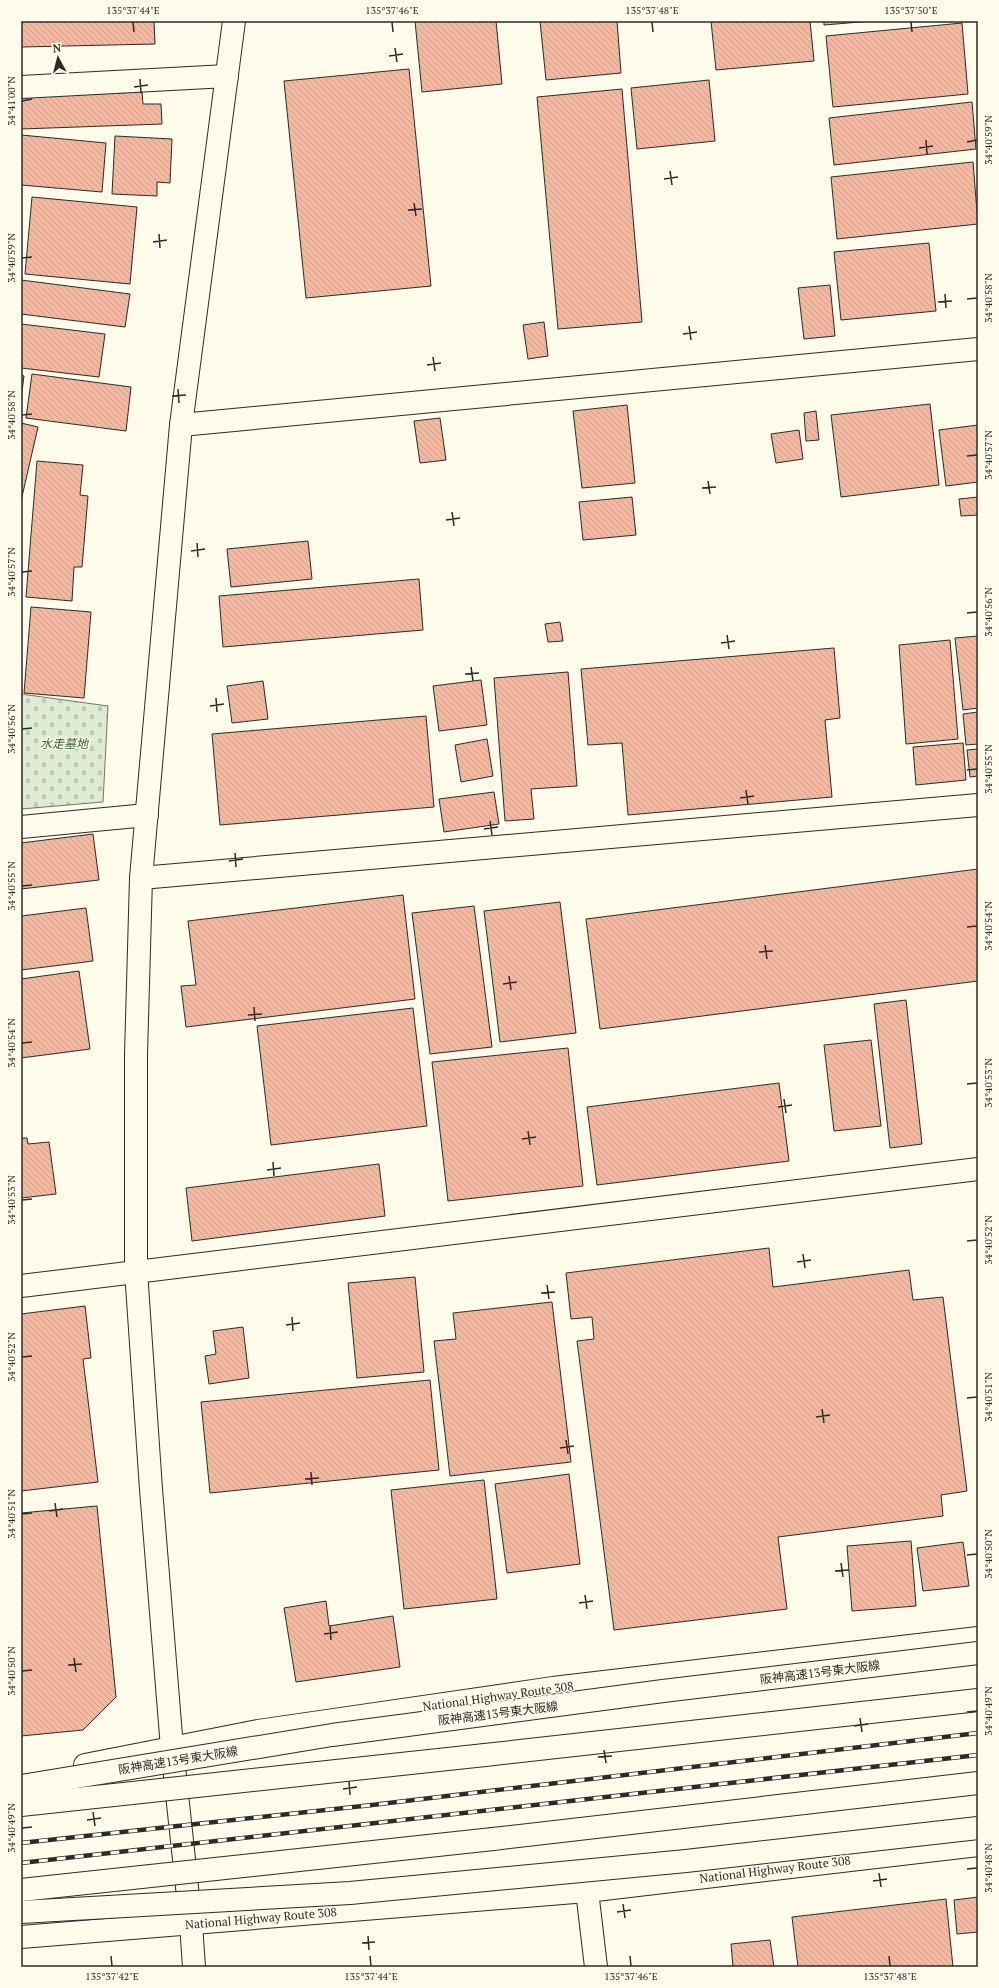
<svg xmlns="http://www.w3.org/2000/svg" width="999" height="1988" font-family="'PT Serif','Noto Sans JP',serif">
<defs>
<pattern id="cemetery-stones" width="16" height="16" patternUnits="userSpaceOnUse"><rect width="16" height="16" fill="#deebd1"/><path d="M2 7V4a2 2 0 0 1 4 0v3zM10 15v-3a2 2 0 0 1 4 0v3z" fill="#bfcab4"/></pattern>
<pattern id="building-back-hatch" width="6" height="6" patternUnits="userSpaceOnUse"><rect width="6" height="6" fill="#f2b8a0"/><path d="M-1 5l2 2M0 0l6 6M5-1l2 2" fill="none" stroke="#d09e8a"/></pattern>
</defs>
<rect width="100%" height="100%" fill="#fdfbea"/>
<!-- cemetery -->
<polygon fill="url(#cemetery-stones)" stroke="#74746e" points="21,694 108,706 103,802 21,809"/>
<!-- building -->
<g fill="url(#building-back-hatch)" stroke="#2b2b2b">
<polygon points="21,21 154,21 155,44 21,47"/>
<polygon points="415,21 496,21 502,84 422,92"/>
<polygon points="540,21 617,21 621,73 546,80"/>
<polygon points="711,21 810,21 814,61 716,70"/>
<polygon points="824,21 872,21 824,25"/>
<polygon points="962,23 968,94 833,107 826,36"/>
<polygon points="409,69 431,286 306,298 284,81"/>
<polygon points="709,80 715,141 637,149 631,88"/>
<polygon points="622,89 642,322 558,329 537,97"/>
<polygon points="142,92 143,104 161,104 162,124 21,129 21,97"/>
<polygon points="972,102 976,149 834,165 829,118"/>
<polygon points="21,135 106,143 102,192 21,185"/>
<polygon points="115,136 172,139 170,183 157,182 157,196 112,194"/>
<polygon points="973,162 978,224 837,239 831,177"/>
<polygon points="32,197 137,207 130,284 25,274"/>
<polygon points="929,243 936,311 841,320 834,252"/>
<polygon points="21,280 130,294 125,327 21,314"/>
<polygon points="830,285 835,336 804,339 798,288"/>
<polygon points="544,322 548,356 528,359 523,325"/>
<polygon points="21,324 105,334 99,377 21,368"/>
<polygon points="32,374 131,387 126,431 26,418"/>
<polygon points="21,375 24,376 21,399"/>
<polygon points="930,404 939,485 841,497 831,415"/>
<polygon points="627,405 635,483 582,488 573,411"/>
<polygon points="816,411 819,440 806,441 804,413"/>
<polygon points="440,418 446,460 420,463 414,421"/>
<polygon points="21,423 38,427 21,501"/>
<polygon points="978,425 978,482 946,486 939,430"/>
<polygon points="799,430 803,459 776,463 771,434"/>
<polygon points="37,461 83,465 80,495 88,496 82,567 74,567 72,601 26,597"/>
<polygon points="632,497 636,535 583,540 579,502"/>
<polygon points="978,497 978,515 961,516 959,499"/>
<polygon points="308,541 312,579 231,587 227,549"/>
<polygon points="419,579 423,630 223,647 219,596"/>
<polygon points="31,607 91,612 84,698 24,693"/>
<polygon points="560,622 563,641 548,642 545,624"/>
<polygon points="978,636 978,708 963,710 955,638"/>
<polygon points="950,640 958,739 906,744 899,645"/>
<polygon points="834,648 840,718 825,720 832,797 628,815 622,743 588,745 581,669"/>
<polygon points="568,672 577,786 531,789 534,819 505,821 494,678"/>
<polygon points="481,680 487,725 439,731 433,686"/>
<polygon points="263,681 268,719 232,723 227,686"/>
<polygon points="978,712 978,744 966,745 963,714"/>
<polygon points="426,716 434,807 220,825 212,734"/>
<polygon points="487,739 493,776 461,782 455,745"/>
<polygon points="963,743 966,780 916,785 913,747"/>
<polygon points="978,749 978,776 970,777 967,750"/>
<polygon points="494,792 499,824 444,832 439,799"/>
<polygon points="93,834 99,880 21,889 21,843"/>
<polygon points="978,869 978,981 600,1029 586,919"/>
<polygon points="403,895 415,999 186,1027 181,986 196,985 188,921"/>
<polygon points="560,902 576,1033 500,1042 484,911"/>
<polygon points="474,906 492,1047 430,1054 412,913"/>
<polygon points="86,908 93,961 21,970 21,916"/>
<polygon points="79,971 90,1049 21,1058 21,979"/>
<polygon points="906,1000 922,1144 890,1148 874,1004"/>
<polygon points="413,1008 427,1126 271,1145 257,1026"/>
<polygon points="871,1040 881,1126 834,1131 824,1045"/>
<polygon points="568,1048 583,1186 448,1201 432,1062"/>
<polygon points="779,1083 789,1161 597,1185 587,1107"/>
<polygon points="21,1138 27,1138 28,1144 49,1142 56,1194 21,1198"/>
<polygon points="379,1164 385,1216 192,1241 186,1188"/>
<polygon points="769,1248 773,1287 909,1270 913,1300 943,1297 967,1491 941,1495 943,1516 778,1537 787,1609 614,1630 577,1341 594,1339 592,1317 571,1319 566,1273"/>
<polygon points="415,1277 424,1372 357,1378 348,1283"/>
<polygon points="552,1302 571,1462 450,1476 434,1341 456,1339 453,1313"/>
<polygon points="85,1306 91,1358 83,1359 98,1482 21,1491 21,1314"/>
<polygon points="243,1327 249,1378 209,1384 205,1356 216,1354 213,1331"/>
<polygon points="430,1380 439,1470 210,1493 201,1402"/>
<polygon points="569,1474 580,1564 507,1573 495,1484"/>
<polygon points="484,1480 497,1599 404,1609 391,1490"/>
<polygon points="97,1506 116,1697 83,1730 21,1736 21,1513"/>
<polygon points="911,1541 916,1606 852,1611 847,1546"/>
<polygon points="963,1542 969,1586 923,1591 917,1548"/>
<polygon points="326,1601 329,1626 393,1616 400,1667 296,1682 284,1608"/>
<polygon points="978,1897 978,1932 957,1934 954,1900"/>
<polygon points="946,1899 953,1967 798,1967 792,1917"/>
<polygon points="770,1940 774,1967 733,1967 731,1944"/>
</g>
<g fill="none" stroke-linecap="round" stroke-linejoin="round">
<defs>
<g id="minor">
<polyline points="21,87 227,76"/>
<polyline points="181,425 978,349"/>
<polyline points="21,827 147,815"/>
<polyline points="141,878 978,805"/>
<polyline points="21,1286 978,1169"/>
<polyline points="587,1891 596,1967"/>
</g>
<polyline id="tertiary" points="194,1967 191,1924 172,1748 151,1489 136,1271 136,1055 141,878 181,425 234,21"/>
<g id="trunk">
<polyline points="85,1765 258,1731 553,1688 978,1638"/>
<polyline points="21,1937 587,1891 978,1845"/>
</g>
<g id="motorway">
<polyline points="485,1755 978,1700"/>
<polyline points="493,1839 978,1783"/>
</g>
</defs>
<!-- minor casing -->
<use href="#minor" stroke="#2b2b2b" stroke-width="24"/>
<!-- tertiary casing -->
<use href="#tertiary" stroke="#2b2b2b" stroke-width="24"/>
<!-- trunk casing -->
<use href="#trunk" stroke="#2b2b2b" stroke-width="24"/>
<!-- motorway casing -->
<use href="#motorway" stroke="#2b2b2b" stroke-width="24"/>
<!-- minor -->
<use href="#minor" stroke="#fdfbea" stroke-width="22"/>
<!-- tertiary -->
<use href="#tertiary" stroke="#fdfbea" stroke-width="22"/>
<!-- trunk -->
<use href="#trunk" stroke="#fdfbea" stroke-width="22"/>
<!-- motorway -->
<use href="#motorway" stroke="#fdfbea" stroke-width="22"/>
<defs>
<g id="rail">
<polyline points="21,1843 372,1805 978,1733"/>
<polyline points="21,1863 978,1755"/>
</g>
</defs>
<!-- rail casing -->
<use href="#rail" stroke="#2b2b2b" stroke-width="4.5"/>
<!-- rail -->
<use href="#rail" stroke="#fdfbea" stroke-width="3" stroke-dasharray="9" stroke-linecap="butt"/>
<defs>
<g id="motorway-bridge">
<polyline points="21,1786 332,1735 663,1691 978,1653"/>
<polyline points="21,1805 485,1755"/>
<polyline points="21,1890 493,1839"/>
<polyline points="21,1912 350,1893 686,1861 978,1828"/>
</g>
</defs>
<!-- motorway-bridge casing -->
<use href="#motorway-bridge" stroke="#2b2b2b" stroke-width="24" stroke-linecap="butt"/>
<!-- motorway-bridge -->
<use href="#motorway-bridge" stroke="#fdfbea" stroke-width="22"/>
</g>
<!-- ticks -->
<path fill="none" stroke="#2b2b2b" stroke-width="1.5" d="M133,22l1,10M392,22l1,10M652,22l1,10M911,22l1,10M395,48l2,14M389,56l14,-2M140,79l1,14M134,87l14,-2M22,101l10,-2M926,140l1,14M967,142l10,-2M919,148l14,-2M670,171l2,14M664,179l14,-2M414,203l2,13M408,210l14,-1M159,234l1,14M153,242l14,-2M22,258l10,-1M945,294l1,14M967,299l10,-1M938,302l14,-1M689,326l2,14M683,334l14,-2M433,357l2,14M427,365l14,-2M178,389l1,14M172,396l14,-1M22,415l10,-1M967,456l10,-1M708,481l2,13M702,488l14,-1M452,512l2,14M446,520l14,-2M197,543l1,14M191,551l14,-2M22,572l10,-1M967,613l10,-1M727,635l2,14M721,643l14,-2M471,667l2,14M465,674l14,-1M216,698l1,14M210,706l14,-2M22,729l10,-1M967,770l10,-1M746,790l2,14M740,798l14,-2M490,821l2,14M484,829l14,-2M235,853l1,14M229,861l14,-2M22,886l10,-1M967,927l10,-1M765,945l2,14M759,952l14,-1M509,976l2,14M503,984l14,-2M254,1007l1,14M248,1015l14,-1M22,1043l10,-1M967,1084l10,-1M784,1099l2,14M778,1107l14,-2M528,1131l2,14M522,1139l14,-2M273,1162l1,14M267,1170l14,-2M22,1200l10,-1M967,1241l10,-1M803,1254l2,14M797,1262l14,-2M547,1285l2,14M541,1293l14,-1M292,1317l1,14M286,1325l14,-2M22,1357l10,-1M967,1398l10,-1M822,1409l2,14M816,1417l14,-2M566,1440l2,14M560,1448l14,-2M311,1472l1,13M305,1479l14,-1M55,1503l2,14M49,1511l14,-2M22,1514l10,-1M967,1555l10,-1M841,1563l2,14M835,1571l14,-1M585,1595l2,14M579,1603l14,-2M330,1626l1,14M324,1634l14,-2M74,1658l2,14M68,1665l14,-1M22,1671l10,-1M967,1712l10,-1M860,1718l2,14M854,1726l14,-2M604,1750l2,13M598,1757l14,-1M349,1781l1,14M343,1789l14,-2M93,1812l2,14M87,1820l14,-2M22,1828l10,-1M967,1869l10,-1M879,1873l2,14M873,1881l14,-2M623,1904l2,14M617,1912l14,-2M368,1936l1,14M362,1943l13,-1M111,1956l1,10M370,1956l1,10M630,1956l1,10M889,1956l1,10"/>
<g text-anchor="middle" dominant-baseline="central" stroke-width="3" stroke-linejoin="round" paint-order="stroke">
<!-- park labels -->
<g font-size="12" font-style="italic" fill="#34623c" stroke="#fdfbea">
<text x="64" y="743">水走墓地</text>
</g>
<!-- street labels -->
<g font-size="12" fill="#2b2b2b" stroke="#fdfbea">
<text transform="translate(820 1672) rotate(-7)">阪神高速13号東大阪線</text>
<text transform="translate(498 1696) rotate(-8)">National Highway Route 308</text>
<text transform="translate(498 1713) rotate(-7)">阪神高速13号東大阪線</text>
<text transform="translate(178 1760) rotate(-9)">阪神高速13号東大阪線</text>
<text transform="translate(775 1869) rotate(-7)">National Highway Route 308</text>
<text transform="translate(261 1918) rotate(-5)">National Highway Route 308</text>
</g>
</g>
<!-- border -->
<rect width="999" height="1988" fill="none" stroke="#fdfbea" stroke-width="44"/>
<!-- north arrow -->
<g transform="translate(58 58) rotate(353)" stroke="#fdfbea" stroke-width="3" paint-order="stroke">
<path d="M0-3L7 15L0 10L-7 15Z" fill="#2b2b2b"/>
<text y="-6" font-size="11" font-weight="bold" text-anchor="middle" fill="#2b2b2b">N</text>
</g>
<rect x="22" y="22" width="955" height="1944" fill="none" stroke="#2b2b2b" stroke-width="1.5"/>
<g font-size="10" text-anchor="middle" fill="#2b2b2b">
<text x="133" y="14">135°37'44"E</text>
<text x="392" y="14">135°37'46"E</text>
<text x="652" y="14">135°37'48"E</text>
<text x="911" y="14">135°37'50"E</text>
<text transform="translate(11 101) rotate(-90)" y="4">34°41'00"N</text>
<text transform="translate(988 140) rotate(-90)" y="4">34°40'59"N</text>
<text transform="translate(11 258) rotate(-90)" y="4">34°40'59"N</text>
<text transform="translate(988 298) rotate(-90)" y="4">34°40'58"N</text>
<text transform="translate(11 415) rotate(-90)" y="4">34°40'58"N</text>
<text transform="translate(988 455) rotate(-90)" y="4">34°40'57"N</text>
<text transform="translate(11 572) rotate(-90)" y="4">34°40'57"N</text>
<text transform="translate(988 612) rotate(-90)" y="4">34°40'56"N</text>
<text transform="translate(11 729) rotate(-90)" y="4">34°40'56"N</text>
<text transform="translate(988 769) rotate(-90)" y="4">34°40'55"N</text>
<text transform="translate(11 886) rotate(-90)" y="4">34°40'55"N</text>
<text transform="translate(988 926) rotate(-90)" y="4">34°40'54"N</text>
<text transform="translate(11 1043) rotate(-90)" y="4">34°40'54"N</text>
<text transform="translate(988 1083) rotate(-90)" y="4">34°40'53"N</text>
<text transform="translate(11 1200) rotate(-90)" y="4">34°40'53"N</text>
<text transform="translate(988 1240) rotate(-90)" y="4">34°40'52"N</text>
<text transform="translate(11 1357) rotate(-90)" y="4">34°40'52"N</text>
<text transform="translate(988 1397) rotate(-90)" y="4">34°40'51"N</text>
<text transform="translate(11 1514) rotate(-90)" y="4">34°40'51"N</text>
<text transform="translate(988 1554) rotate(-90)" y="4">34°40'50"N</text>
<text transform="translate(11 1671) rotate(-90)" y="4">34°40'50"N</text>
<text transform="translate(988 1711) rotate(-90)" y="4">34°40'49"N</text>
<text transform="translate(11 1828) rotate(-90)" y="4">34°40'49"N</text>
<text transform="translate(988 1868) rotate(-90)" y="4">34°40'48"N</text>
<text x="112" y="1980">135°37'42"E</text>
<text x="371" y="1980">135°37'44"E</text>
<text x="631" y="1980">135°37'46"E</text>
<text x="890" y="1980">135°37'48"E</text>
</g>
</svg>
